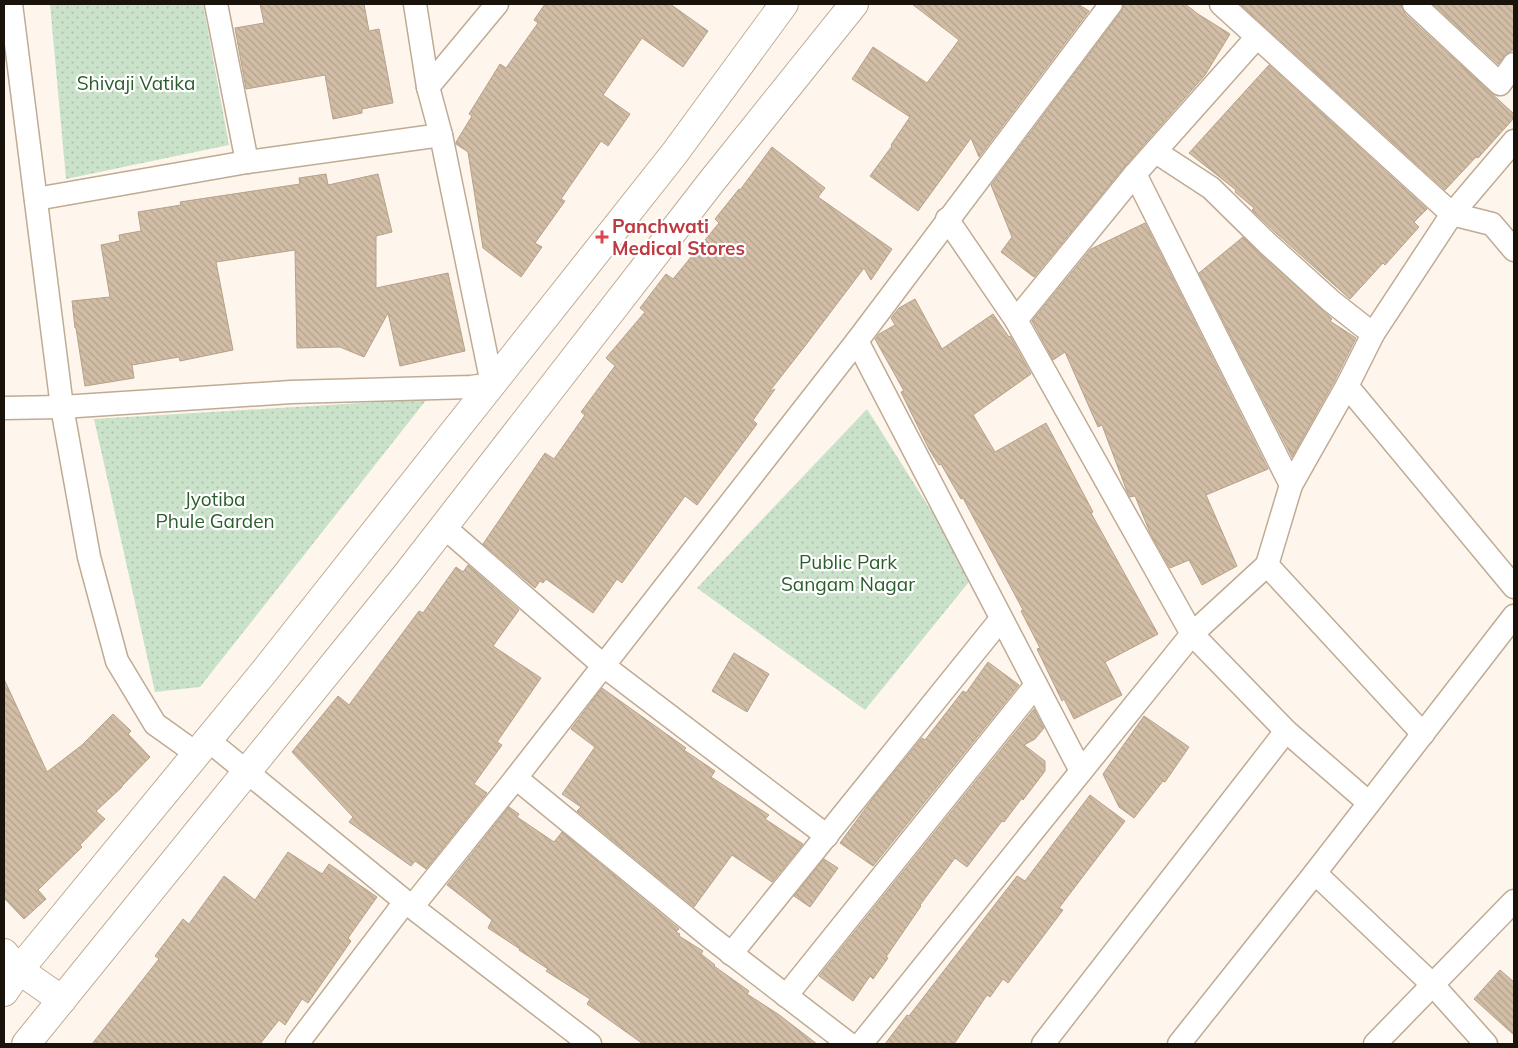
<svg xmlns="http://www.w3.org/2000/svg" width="1518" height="1048" font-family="Mulish,sans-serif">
<defs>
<pattern id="grass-dots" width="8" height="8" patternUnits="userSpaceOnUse" patternTransform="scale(1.25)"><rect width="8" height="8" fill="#cbe2ca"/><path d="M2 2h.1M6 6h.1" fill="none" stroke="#aec1ac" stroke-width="1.8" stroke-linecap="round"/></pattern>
<pattern id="building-back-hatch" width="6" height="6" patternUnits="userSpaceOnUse" patternTransform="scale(1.25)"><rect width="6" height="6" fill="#d2bea6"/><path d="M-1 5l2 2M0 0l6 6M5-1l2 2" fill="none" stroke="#b4a28e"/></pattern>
</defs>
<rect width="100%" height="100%" fill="#fef6ec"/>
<!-- grass -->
<g fill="url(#grass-dots)">
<polygon points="50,4 203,4 229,145 66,179"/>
<polygon points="427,399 200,687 155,692 94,419"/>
<polygon points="867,409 973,577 865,710 697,588"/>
</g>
<!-- building -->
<g fill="url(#building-back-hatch)" stroke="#b6a28b">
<polygon points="260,4 364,4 369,31 379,29 393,103 362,109 362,113 333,119 325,75 246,89 235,28 264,23"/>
<polygon points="545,4 670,4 708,31 683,67 642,38 603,95 630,114 608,146 601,141 561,199 565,201 535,243 542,247 521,277 483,248 468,152 456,144 456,142 472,116 469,114 500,64 506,68 538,23 534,20"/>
<polygon points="912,4 1078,4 1089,11 979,157 971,138 918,211 870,176 892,146 891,145 910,117 852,79 873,47 927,83 959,40"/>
<polygon points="1124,4 1185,4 1198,14 1230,34 1205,75 1125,166 1034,277 1001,252 1012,237 991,185 1121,12"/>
<polygon points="1240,4 1401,4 1405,14 1514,114 1514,118 1478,158 1476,157 1445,190"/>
<polygon points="1433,4 1514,4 1514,49 1504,56 1498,64"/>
<polygon points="1269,65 1427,209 1414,222 1419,227 1385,265 1383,263 1350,299 1276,233 1252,210 1254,208 1235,192 1236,190 1189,153"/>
<polygon points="772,147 825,188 818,197 892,249 871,280 864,268 805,346 769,392 775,389 753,420 757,424 697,505 685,496 622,583 617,579 593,613 546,579 543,583 540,581 535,588 483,544 545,453 554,459 585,415 581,412 615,366 606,358 645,312 640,308 666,274 673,279 719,223 715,219 739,189 740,190"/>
<polygon points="326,174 328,185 378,174 392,232 376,236 376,288 448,273 465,351 400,366 388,313 364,357 340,347 297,348 295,250 216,262 233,350 180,361 179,357 132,365 134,378 85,386 76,328 75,328 72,301 110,297 101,245 120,241 119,235 141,231 138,212 181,205 180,202 300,184 299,178"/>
<polygon points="1145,223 1268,469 1206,495 1237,566 1202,585 1189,560 1170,568 1151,535 1135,496 1130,497 1128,494 1102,425 1098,427 1065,352 1053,360 1032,321 1091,249"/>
<polygon points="1243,237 1332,319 1330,321 1356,338 1335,380 1292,457 1199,273"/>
<polygon points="915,299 942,349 993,314 1009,337 1010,336 1031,374 973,415 995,452 1046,423 1093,512 1091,513 1158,634 1105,662 1122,695 1074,719 1064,699 1062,701 1037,649 1040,648 1021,611 1023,610 963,498 961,499 941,464 939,465 929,449 901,392 904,391 875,339 879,334 895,325 891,318 899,308"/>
<polygon points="468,565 519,610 493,646 541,678 497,742 502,745 474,784 487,793 426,869 415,861 411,866 349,822 353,817 292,752 338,696 349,705 419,611 423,613 456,567 463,572"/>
<polygon points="734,653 769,674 747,712 712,691"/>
<polygon points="988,662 1019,685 873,866 840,843 874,797 922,738 925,740 963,691 966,693"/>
<polygon points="4,679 47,772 82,745 113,714 131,731 128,734 150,757 122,786 122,787 96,811 105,819 80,845 82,847 38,890 46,899 24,919 4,898"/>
<polygon points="602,688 686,748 684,750 715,771 711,777 769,815 765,819 803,844 772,882 732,855 694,907 577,811 581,807 562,794 595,747 571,729"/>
<polygon points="1034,709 1044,728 1035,739 1024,745 1045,761 1045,771 1023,800 1022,798 1004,822 1002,821 967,867 955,858 920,905 921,906 886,957 888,958 873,979 870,976 853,1001 819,976"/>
<polygon points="1144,716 1189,747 1165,782 1163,781 1134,818 1119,807 1103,774"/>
<polygon points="1090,795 1125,821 1059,908 1063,910 1008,983 1003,979 990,997 987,995 954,1044 885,1044 907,1015 909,1016 1017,876 1025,881"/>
<polygon points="509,807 519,814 517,817 554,842 562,832 679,929 676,932 680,934 679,936 703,951 701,954 715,965 714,966 749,991 747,994 778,1014 817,1044 643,1044 587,1004 590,999 546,971 548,969 519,950 520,949 488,928 492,920 447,885"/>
<polygon points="288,852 322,874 329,864 377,897 348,938 351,941 308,1003 302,999 285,1025 279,1020 260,1044 92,1044 159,959 155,956 183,919 189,924 224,876 255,900"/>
<polygon points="824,859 838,868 810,907 794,896"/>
<polygon points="1500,970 1514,982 1514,1035 1474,999"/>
</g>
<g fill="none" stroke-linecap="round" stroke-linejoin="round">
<defs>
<g id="minor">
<polyline points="11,4 62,407 89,557 117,661 155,724 197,754"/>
<polyline points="216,4 247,162"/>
<polyline points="1221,4 1452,214 1492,224 1514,250"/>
<polyline points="1414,4 1500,84 1514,64"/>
<polyline points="428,87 497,4"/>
<polyline points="1156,152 1211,188 1267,243 1331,301 1373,334"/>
<polyline points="36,199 247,162 441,135"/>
<polyline points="947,219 1016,320 1192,634 1286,731 1369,803"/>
<polyline points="1016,320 1135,174 1257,37"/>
<polyline points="857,341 1081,771"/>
<polyline points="1347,386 1514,587"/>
<polyline points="4,408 62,407 291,392 471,387 492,384 441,135 428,87 415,4"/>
<polyline points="1291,485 1347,386 1373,334 1452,214 1514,141"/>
<polyline points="444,527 604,666 827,836"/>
<polyline points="1267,565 1423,734"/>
<polyline points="208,740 412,907 590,1044"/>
<polyline points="516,778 710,937 849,1044"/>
<polyline points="1315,873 1433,985 1486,1044"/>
<polyline points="412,907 511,784 857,341 1111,4"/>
<polyline points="731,954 1001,619"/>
<polyline points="786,996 1036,685"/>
<polyline points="297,1044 405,902"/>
<polyline points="861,1044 1192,634 1267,565 1291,485 1135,174"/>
<polyline points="1043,1044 1286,731"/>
<polyline points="1179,1044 1315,873 1514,616"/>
<polyline points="1375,1044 1514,901"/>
</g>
<g id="tertiary">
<polyline points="4,953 19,970 62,1000"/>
<polyline points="4,992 19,970 263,673 674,154 784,4"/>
<polyline points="26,1044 407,574 712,181 854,4"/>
</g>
</defs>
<!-- minor casing -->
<use href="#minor" stroke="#bfab94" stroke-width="25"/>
<!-- tertiary casing -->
<use href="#tertiary" stroke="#bfab94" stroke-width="30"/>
<!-- minor -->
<use href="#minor" stroke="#fff" stroke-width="22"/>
<!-- tertiary -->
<use href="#tertiary" stroke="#fff" stroke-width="28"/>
</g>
<!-- markers -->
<path fill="#e0444e" stroke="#fff" stroke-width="2" d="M599.5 229.5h5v5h5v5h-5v5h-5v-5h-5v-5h5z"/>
<g text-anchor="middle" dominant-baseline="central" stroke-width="4.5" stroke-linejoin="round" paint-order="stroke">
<!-- park labels -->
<g font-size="19" fill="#2a5c2c" stroke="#fff">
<text x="136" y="83">Shivaji Vatika</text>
<text x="215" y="499">Jyotiba<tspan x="215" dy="22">Phule Garden</tspan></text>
<text x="848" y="562">Public Park<tspan x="848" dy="22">Sangam Nagar</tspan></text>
</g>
<!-- health labels -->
<g font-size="19" font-weight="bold" fill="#be3a42" stroke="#fff" text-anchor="start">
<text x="612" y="226">Panchwati<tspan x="612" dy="22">Medical Stores</tspan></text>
</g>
</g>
<!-- border -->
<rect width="1518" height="1048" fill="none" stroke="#1a130b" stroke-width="10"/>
</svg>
